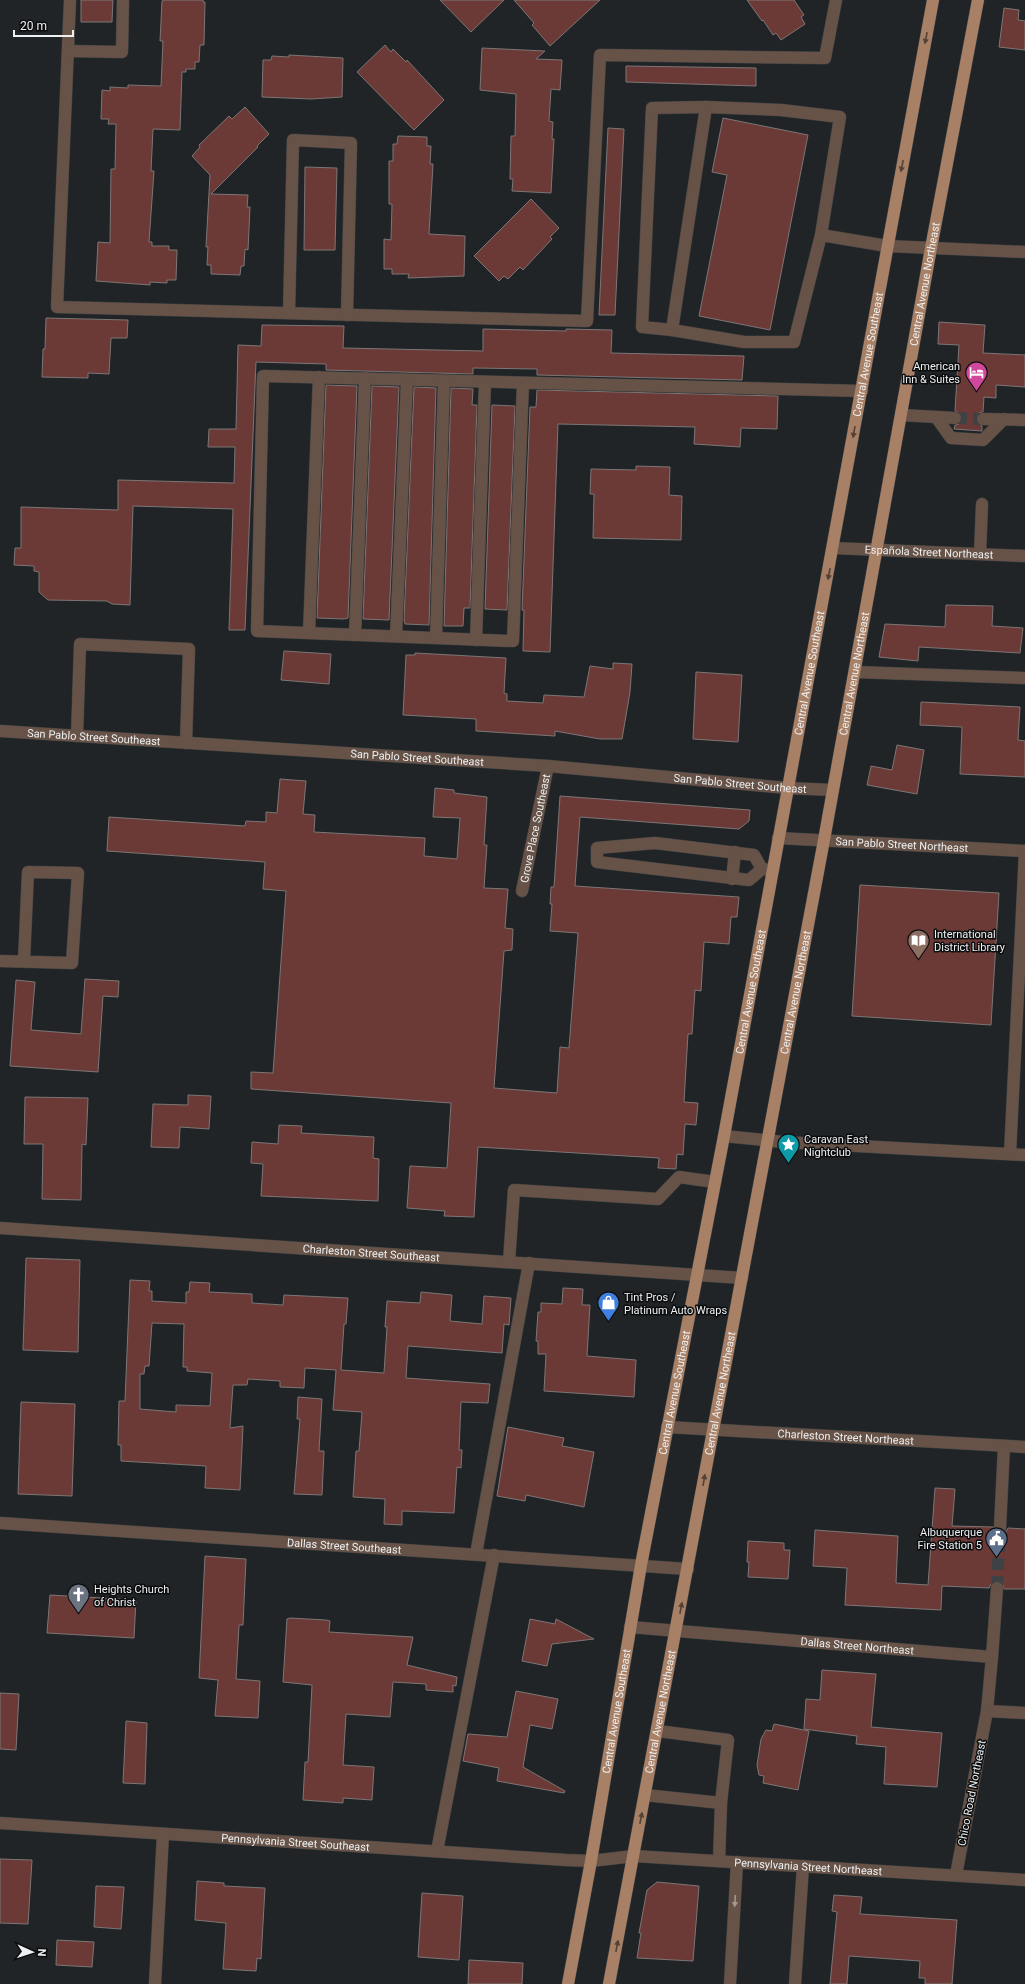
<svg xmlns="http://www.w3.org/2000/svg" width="1025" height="1984" font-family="Roboto,sans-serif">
<rect width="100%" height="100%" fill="#202427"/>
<!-- building -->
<g fill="#6c3a36" stroke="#7c7676" fill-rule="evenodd">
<polygon points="81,0 113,0 112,22 81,22"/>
<polygon points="164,0 203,0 203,2 205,2 204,45 200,45 199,62 195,62 195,69 186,69 186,72 182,72 180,130 153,129 151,171 154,171 149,242 152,242 152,246 169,246 169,250 177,250 176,280 167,280 167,283 150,282 150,285 96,281 98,242 110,243 111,169 115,169 116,124 108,124 109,119 101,119 102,90 110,91 110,87 128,88 128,85 161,86 163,41 160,41 162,1"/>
<polygon points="440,0 504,0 471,32"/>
<polygon points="514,0 600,0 550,46 532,25 534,23"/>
<polygon points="747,0 794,0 804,15 801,17 805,24 781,40 776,33 773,35 763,20 762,21"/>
<polygon points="1004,8 1019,10 1018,20 1025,21 1025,50 999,47"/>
<polygon points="385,45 391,52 393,49 406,62 407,60 444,100 414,130 357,72"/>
<polygon points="482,48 545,51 536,59 562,60 560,90 551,89 549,121 553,122 552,139 554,139 551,193 512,191 513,179 510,179 511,136 515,136 516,94 480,90"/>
<polygon points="289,55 343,58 342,97 311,99 262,97 263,60 271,60 272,56 289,57"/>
<polygon points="626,66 756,68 756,86 626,82"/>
<polygon points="245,107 269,134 257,146 258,147 211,194 248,195 247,207 250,207 248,250 245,249 244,266 241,266 240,275 211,274 211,265 207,265 208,247 206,247 210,175 192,156 200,147 199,145 229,116 232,119"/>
<polygon points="723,118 808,135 770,330 699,316 727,175 712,172"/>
<polygon points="608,128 624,129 615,315 599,315"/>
<polygon points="398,136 427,137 427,146 431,146 430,164 433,164 429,234 465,236 464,276 408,278 409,274 392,274 392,269 384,269 384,239 391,240 392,204 389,204 389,161 393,161 393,144 397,144"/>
<polygon points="305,167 337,168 335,250 304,250"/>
<polygon points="531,199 559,228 550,237 552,239 523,270 520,267 508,279 504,276 499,281 474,256"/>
<polygon points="46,318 128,320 127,338 111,338 109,374 88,373 88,378 42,377 43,349 45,349"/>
<polygon points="939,322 985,325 983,353 1025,355 1025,387 996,385 996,398 984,397 983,412 979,413 976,418 977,423 982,426 982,431 954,429 955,425 959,424 962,419 961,414 955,411 959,345 938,344"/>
<polygon points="262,325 344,326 343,348 483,351 483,329 566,331 566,329 612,330 611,353 744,356 742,380 537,375 537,369 473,368 473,374 326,370 326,364 256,362 245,630 229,630 233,509 133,506 130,605 112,604 107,601 48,600 39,592 39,572 34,571 34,566 14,565 15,548 21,548 21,507 118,510 118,480 234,483 235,447 208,447 209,429 236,429 238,345 261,346"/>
<polygon points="326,385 357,386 348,618 344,619 317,618"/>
<polygon points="372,386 399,387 389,620 363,619"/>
<polygon points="414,387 436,388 429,625 405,624 404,620"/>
<polygon points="451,388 473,389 472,405 477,405 470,608 464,608 463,626 444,626"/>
<polygon points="537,390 778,396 777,429 741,428 740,447 694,444 695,427 558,424 550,652 523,651 524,610 522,610 530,407 536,407"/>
<polygon points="492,405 515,406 507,610 485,609"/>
<polygon points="636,466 670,467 669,495 682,496 681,540 593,538 594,494 590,494 591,469 636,470"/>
<polygon points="946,605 993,606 992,626 1023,628 1020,653 919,647 918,661 879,657 885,624 945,627"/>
<polygon points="284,651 331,654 329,684 281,680"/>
<polygon points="415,653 506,658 504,693 507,694 507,701 543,703 544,695 584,697 590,666 613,669 613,663 632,664 630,692 622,739 600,739 555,731 555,736 476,731 476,719 403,715 406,655 415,655"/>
<polygon points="696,672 742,675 738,742 693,739"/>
<polygon points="921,702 1020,707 1018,740 1025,741 1025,777 960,774 962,727 920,725"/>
<polygon points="897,745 924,750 917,794 867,785 871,766 892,770"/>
<polygon points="280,779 306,781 303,814 315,815 314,832 425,838 424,856 457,859 460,818 433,817 435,788 454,790 454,793 487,797 484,845 487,845 484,888 508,889 505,928 513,929 512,950 504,951 494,1088 557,1093 560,1047 569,1048 578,933 550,931 552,904 550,904 551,887 554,887 560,796 750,810 749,821 739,829 580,817 575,886 739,897 737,917 731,917 729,944 704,942 701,991 695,990 692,1034 688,1034 684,1102 698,1103 696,1125 685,1124 683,1155 677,1154 676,1169 658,1168 659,1158 478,1147 474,1217 444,1216 445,1211 407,1208 410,1166 447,1168 451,1103 251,1089 251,1072 273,1073 286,891 263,889 265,862 107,851 109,817 245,826 246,821 266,822 266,812 277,813"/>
<polygon points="860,885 999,893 991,1025 852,1016"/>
<polygon points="85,979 119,981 118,997 103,996 98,1072 10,1066 16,980 35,982 31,1030 81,1034"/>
<polygon points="188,1095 211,1096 209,1129 180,1127 179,1148 151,1147 153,1104 188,1105"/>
<polygon points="25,1097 88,1098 86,1145 82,1144 81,1200 42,1199 43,1144 24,1144"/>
<polygon points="279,1125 302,1126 301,1133 374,1137 373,1158 379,1159 378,1201 261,1196 263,1164 251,1163 252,1142 278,1144"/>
<polygon points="26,1258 80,1260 78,1352 23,1350"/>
<path d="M130,1280l20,1 -1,10h3v10l34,2v-11h3l1,-10 20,1 -1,9 43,2v9l31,2 1,-10 64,3 -2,26h-2l-3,46 43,3 3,-46h-2l2,-26 33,2 1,-11 31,3 -2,26 32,3 2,-28 27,2 -2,27 -5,-1 -2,29 -94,-7 -2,32 84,6 -2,19 -27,-1 -2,48h3l-1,18 -4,-1 -3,46 -52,-2v14l-18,-1 1,-25 -32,-2 3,-46h3l3,-39 -29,-2 3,-40 -31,-2 -1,20 -24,-1v-6l-32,-2 -1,6h-14l-3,43 13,-2 -3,64 -35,-2 1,-22 -85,-5v-16h-3l1,-44h6zM152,1323l32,1 -1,43h4v4l25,2 -2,33 -34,-1v7l-36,-3v-35h4l1,-8h4z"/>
<polygon points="563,1288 583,1289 582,1305 590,1305 587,1356 636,1360 634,1397 544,1391 546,1354 538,1354 538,1341 536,1341 538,1312 541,1312 541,1303 562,1304"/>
<polygon points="298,1397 322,1399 319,1451 324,1451 322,1495 294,1494 300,1419 297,1419"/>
<polygon points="21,1402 75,1404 72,1496 18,1494"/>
<polygon points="508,1427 564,1438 562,1446 594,1452 584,1507 526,1495 525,1501 497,1496"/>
<polygon points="935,1488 955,1489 952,1526 993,1527 996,1534 1000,1535 1006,1532 1008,1528 1025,1529 1025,1589 1004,1589 1002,1582 997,1581 991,1584 989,1588 942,1586 941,1610 845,1605 847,1568 813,1566 815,1530 898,1536 896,1583 928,1585"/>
<polygon points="748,1541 784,1543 784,1550 790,1550 788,1579 748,1577 749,1562 747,1562"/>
<polygon points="205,1556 246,1559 243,1625 239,1625 236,1679 260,1681 258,1718 215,1716 218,1680 199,1678"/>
<polygon points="50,1595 136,1600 134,1638 47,1633"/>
<polygon points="290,1618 326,1620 330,1621 329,1632 413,1637 407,1665 457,1677 456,1686 453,1685 453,1692 426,1690 426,1684 393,1682 390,1717 346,1714 343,1765 374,1767 372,1800 343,1798 343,1803 303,1800 305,1762 308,1762 312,1685 283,1682 287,1619"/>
<polygon points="530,1619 555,1624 556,1619 594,1639 552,1644 547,1666 522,1661"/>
<polygon points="822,1670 876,1674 871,1727 942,1733 937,1787 884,1784 886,1747 856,1744 857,1736 804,1729 806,1699 820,1700"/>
<polygon points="516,1691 558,1699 552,1729 530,1725 523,1767 565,1791 564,1793 497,1781 499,1768 463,1761 468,1734 507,1737"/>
<polygon points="0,1693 19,1694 16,1750 0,1749"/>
<polygon points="126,1721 147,1723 145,1784 123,1783"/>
<polygon points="774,1724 809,1731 798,1790 763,1783 764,1776 759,1775 757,1765 761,1739 766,1730 772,1731"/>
<polygon points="0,1859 32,1860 28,1924 0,1923"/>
<polygon points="197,1881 224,1883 224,1886 265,1888 261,1959 257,1958 256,1971 223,1969 226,1923 195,1920"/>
<polygon points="657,1882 699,1886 693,1961 637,1958 641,1933 639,1933 647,1890"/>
<polygon points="96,1886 124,1887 121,1929 94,1927"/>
<polygon points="422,1893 463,1896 459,1960 418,1957"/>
<polygon points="834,1895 862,1897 860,1914 957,1920 952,1984 925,1984 925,1978 919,1978 920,1961 849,1956 847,1984 830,1984 837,1912 832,1911"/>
<polygon points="57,1940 94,1942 92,1967 56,1965"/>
<polygon points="469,1960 523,1963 522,1984 468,1984"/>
</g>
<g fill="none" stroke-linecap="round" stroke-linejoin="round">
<!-- minor-tunnel -->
<g stroke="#3f4245" stroke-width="12" stroke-dasharray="12 6" stroke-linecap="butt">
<polyline points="955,418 983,419"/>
<polyline points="997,1588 1000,1528"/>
</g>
<defs>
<g id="minor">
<polyline points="70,0 57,307 587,321 600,55 825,58 836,0"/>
<polyline points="68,51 122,52 123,0"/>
<polygon points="706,107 781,110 840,117 821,235 794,342 744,342 672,330"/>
<polyline points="821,235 887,246 1025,252"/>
<polyline points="289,313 293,140 351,143 347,315"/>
<polyline points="672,330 642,327 652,108 706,107"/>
<polyline points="523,383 513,641 257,631 263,376 862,391"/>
<polyline points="901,415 955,418"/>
<polyline points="936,417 951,438 983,440 1004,419"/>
<polyline points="983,419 1025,420"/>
<path id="s1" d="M833,548l192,8"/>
<polyline points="980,554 982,504"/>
<polyline points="309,633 319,377"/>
<polyline points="355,635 365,378"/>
<polyline points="396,636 407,380"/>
<polyline points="436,638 444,381"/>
<polyline points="476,640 485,382"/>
<polyline points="855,672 1025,678"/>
<path id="s2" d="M0,731l548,35 239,22 46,2"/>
<polyline points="77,736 80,644 189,649 186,743"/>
<path id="s3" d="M778,838l247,13"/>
<polyline points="762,869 754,855 655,843 597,848 597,862 749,880 762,869 773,870"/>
<polyline points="732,879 735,852"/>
<path id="s4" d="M522,891l26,-125"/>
<polyline points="0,961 72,963 78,873 28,872 24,961"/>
<polyline points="724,1136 783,1142 1025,1155"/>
<polyline points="1010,1154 1025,851"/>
<path id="s5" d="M0,1228l742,50"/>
<polyline points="509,1262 514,1190 658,1199 679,1177 715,1182"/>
<path id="s6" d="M667,1427l358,20"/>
<path id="s7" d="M0,1523l688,46"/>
<polyline points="1000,1528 1004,1446"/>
<polyline points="476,1554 529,1263"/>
<path id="s8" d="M630,1627l362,30 -5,54 -31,164"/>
<polyline points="992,1657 997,1588"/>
<polyline points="987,1711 1025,1713"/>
<polyline points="658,1731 728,1740 721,1803 719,1861"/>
<polyline points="645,1795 721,1803"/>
<path id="s9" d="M0,1823l566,37 25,1 43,-5 391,24"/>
<polyline points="437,1851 494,1555"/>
<polyline points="155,1984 163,1834"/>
<polyline points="730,1984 737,1862"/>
<polyline points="795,1984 803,1866"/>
</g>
<g id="major">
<path id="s10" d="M568,1984l23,-123 50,-296 83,-429 209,-1136"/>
<path id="s11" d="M609,1984l215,-1144 107,-592 47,-248"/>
</g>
</defs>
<!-- minor casing -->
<use href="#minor" stroke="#3d4043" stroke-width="13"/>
<!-- major casing -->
<use href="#major" stroke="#3d4043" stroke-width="13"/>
<!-- minor -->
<use href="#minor" stroke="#665246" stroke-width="12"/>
<!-- major -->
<use href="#major" stroke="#a88066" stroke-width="12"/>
</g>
<!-- one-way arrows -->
<defs><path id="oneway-solid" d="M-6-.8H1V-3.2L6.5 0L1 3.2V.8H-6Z"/></defs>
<g fill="#524136">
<use href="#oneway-solid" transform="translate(926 38) rotate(101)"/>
<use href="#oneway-solid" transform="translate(902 166) rotate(101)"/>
<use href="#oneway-solid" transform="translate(854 432) rotate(100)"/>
<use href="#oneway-solid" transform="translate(829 574) rotate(101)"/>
<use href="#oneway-solid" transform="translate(704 1480) rotate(-80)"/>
<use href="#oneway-solid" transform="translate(681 1608) rotate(-79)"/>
<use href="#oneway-solid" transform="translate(641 1818) rotate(-79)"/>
<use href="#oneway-solid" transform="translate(617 1946) rotate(-79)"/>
</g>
<use fill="#a39993" href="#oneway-solid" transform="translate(735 1901) rotate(93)"/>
<!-- icons -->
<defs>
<symbol id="hotel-pin" viewBox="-11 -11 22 30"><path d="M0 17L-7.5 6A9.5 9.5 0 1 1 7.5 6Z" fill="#d1479c" stroke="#0b0d0e"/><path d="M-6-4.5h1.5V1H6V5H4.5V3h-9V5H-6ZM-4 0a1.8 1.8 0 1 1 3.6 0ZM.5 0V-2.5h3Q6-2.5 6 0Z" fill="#fff"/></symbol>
<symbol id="library-pin" viewBox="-11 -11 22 30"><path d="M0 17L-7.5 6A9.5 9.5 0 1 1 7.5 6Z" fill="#8d6e63" stroke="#0b0d0e"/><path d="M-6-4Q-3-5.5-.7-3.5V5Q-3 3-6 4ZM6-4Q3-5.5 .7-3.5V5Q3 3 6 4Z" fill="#fff"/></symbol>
<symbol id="sight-pin" viewBox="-11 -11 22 30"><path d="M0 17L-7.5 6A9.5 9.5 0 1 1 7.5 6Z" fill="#0f9aa8" stroke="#0b0d0e"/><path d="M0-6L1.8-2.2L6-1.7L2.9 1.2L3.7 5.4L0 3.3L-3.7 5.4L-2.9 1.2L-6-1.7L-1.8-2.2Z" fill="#fff"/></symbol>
<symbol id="shop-pin" viewBox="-11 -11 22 30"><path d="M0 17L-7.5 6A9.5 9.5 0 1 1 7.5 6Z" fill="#3f7fe0" stroke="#0b0d0e"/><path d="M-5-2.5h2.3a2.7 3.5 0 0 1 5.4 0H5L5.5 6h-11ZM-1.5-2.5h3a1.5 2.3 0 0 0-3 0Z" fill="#fff"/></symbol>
<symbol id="civic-pin" viewBox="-11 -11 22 30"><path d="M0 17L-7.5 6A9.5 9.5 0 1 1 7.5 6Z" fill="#5c6f8a" stroke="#0b0d0e"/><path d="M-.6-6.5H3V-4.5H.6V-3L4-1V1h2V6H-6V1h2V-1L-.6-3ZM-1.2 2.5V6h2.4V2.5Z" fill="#fff"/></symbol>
<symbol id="church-pin" viewBox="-11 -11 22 30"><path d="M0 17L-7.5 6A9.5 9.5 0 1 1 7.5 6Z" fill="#6b7280" stroke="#0b0d0e"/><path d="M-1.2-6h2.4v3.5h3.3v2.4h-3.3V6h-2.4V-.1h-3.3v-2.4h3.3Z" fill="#fff"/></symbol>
</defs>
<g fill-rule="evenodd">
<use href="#hotel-pin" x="964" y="360" width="25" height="34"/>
<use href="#library-pin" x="906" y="928" width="25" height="34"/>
<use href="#sight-pin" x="776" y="1132" width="25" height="34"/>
<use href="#shop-pin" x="596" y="1290" width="25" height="34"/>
<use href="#civic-pin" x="984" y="1526" width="25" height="34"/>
<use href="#church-pin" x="66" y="1582" width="25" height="34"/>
</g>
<g text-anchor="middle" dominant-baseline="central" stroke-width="3" stroke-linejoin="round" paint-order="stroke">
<!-- street labels -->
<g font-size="11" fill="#edeff1" stroke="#0b0d0e">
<text stroke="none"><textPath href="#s11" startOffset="1729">Central Avenue Northeast</textPath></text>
<text stroke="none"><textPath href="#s10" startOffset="1657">Central Avenue Southeast</textPath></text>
<text stroke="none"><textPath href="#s1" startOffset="96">Española Street Northeast</textPath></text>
<text stroke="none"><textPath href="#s10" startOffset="1333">Central Avenue Southeast</textPath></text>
<text stroke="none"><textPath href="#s11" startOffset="1333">Central Avenue Northeast</textPath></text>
<text stroke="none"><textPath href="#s2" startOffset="94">San Pablo Street Southeast</textPath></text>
<text stroke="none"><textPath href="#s2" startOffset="418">San Pablo Street Southeast</textPath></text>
<text stroke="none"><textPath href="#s2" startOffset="742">San Pablo Street Southeast</textPath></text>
<text stroke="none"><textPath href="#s4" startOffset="64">Grove Place Southeast</textPath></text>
<text stroke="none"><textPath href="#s3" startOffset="124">San Pablo Street Northeast</textPath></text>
<text stroke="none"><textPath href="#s10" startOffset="1009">Central Avenue Southeast</textPath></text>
<text stroke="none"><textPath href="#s11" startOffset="1009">Central Avenue Northeast</textPath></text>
<text stroke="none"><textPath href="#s5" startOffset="372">Charleston Street Southeast</textPath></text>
<text stroke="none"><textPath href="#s10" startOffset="601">Central Avenue Southeast</textPath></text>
<text stroke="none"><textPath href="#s11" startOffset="601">Central Avenue Northeast</textPath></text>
<text stroke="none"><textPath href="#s6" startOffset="179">Charleston Street Northeast</textPath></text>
<text stroke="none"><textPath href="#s7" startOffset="345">Dallas Street Southeast</textPath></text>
<text stroke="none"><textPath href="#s8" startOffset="228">Dallas Street Northeast</textPath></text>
<text stroke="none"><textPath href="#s10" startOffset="277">Central Avenue Southeast</textPath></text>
<text stroke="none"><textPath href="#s11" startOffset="277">Central Avenue Northeast</textPath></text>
<text transform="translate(972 1793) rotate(-79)">Chico Road Northeast</text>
<text stroke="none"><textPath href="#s9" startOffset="296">Pennsylvania Street Southeast</textPath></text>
<text stroke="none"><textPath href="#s9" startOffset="810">Pennsylvania Street Northeast</textPath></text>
</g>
<!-- poi labels -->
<g font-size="11" fill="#edeff1" stroke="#0b0d0e" text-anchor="start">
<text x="960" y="366" text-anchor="end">American<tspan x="960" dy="13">Inn &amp; Suites</tspan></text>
<text x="934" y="934">International<tspan x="934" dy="13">District Library</tspan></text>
<text x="804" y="1139">Caravan East<tspan x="804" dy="13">Nightclub</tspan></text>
<text x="624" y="1297">Tint Pros /<tspan x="624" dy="13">Platinum Auto Wraps</tspan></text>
<text x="982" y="1532" text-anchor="end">Albuquerque<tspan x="982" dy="13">Fire Station 5</tspan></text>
<text x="94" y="1589">Heights Church<tspan x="94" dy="13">of Christ</tspan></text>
</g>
</g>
<!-- north arrow -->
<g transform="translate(32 1952) rotate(93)" stroke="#0b0d0e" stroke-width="3" paint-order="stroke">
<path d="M0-3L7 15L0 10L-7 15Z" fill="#edeff1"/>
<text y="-6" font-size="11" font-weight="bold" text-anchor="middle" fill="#edeff1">N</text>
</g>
<!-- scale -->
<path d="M14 30v6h59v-6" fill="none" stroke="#edeff1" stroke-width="2"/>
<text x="20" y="30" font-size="12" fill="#edeff1" stroke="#0b0d0e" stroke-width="3" paint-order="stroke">20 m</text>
</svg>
